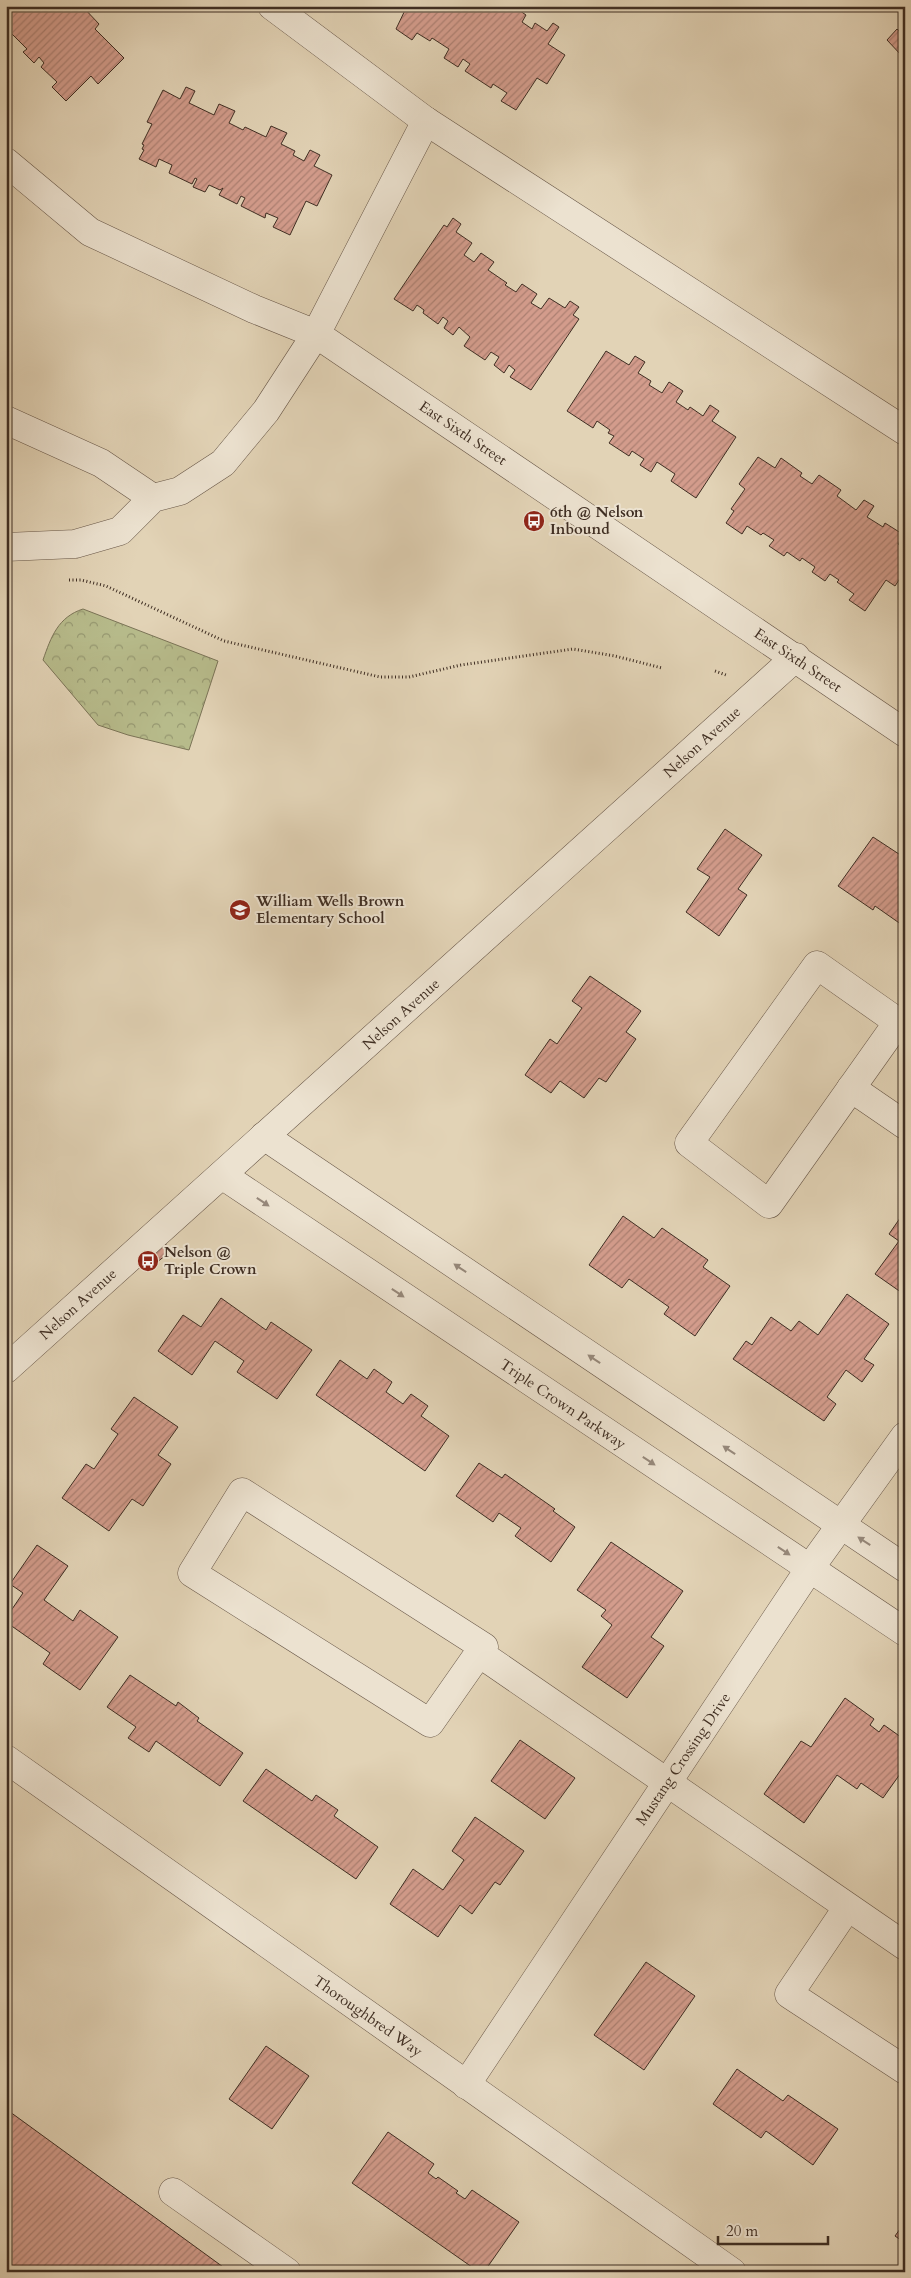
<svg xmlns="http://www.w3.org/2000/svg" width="911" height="2278" font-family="Cardo,serif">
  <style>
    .park { fill: url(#park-crowns); stroke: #7b7457 }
    .building { fill: url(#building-hatch); stroke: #3f2e23 }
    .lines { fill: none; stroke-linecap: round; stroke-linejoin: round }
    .minor-casing { stroke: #685748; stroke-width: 29 }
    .path { stroke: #3f2e23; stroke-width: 3; stroke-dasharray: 1 2.5; stroke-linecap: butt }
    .minor { stroke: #ece2d0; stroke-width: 28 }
    .oneway { fill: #96887a }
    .labels { text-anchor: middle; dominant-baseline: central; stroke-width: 4; stroke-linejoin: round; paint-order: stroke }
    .street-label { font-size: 15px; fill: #3f2e23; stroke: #ece2d0 }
    .poi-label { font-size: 15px; font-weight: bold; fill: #3f2e23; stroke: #ece2d0; text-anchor: start }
  </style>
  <defs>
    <pattern id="park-crowns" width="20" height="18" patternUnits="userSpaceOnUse" patternTransform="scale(1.25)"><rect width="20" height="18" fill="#b7bb8b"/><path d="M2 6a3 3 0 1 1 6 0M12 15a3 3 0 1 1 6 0" fill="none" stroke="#969871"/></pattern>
    <pattern id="building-hatch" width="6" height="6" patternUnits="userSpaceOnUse" patternTransform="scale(1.25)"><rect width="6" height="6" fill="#d39c8c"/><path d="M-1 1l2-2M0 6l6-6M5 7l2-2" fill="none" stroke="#ad8072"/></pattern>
  </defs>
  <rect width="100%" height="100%" fill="#e2d3b6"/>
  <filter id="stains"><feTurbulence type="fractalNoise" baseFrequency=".004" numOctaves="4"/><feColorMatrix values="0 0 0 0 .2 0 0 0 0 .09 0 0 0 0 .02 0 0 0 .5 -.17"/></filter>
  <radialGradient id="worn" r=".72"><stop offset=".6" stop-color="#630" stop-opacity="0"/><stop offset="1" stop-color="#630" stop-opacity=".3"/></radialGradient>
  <path class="park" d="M83,609L218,661L189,750L128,735L98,725L43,660C51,637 58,617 83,609Z"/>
  <g class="building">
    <polygon points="6,6 82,6 99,24 95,29 124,58 98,84 91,76 66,101 52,87 57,82 41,67 44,63 39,57 34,63 23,52 27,49 10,32 6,35"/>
    <polygon points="407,6 513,6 526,15 522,22 532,29 535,23 547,31 553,23 559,27 548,44 565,55 547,84 537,78 516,110 501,101 507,93 493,84 491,88 465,71 470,64 463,59 458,67 444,58 449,49 432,38 430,41 417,33 412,40 396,29"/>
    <polygon points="897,29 905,36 905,53 902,56 887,40"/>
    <polygon points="186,87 195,91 189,103 214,115 219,104 235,111 229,123 243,130 245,127 266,137 271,126 287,133 281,144 295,151 293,155 304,161 310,150 320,155 314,166 332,175 317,206 306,201 290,235 273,227 278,218 266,213 265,218 241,206 245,198 241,196 237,204 219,195 223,188 220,190 209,185 205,192 193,187 197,179 195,178 192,184 169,173 172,165 159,159 156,167 139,159 144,150 142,149 144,145 142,144 152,124 147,122 163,90 180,99"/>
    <polygon points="905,150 905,160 900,155"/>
    <polygon points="453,218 461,224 456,232 472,243 464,255 474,262 481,253 494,262 488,270 507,283 505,285 516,292 522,284 537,294 531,303 541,309 549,298 565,308 570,301 579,307 573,315 579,319 531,390 510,377 515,370 509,365 504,373 494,365 499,357 491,352 485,360 464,346 470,337 459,327 453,335 444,328 448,321 443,317 438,324 423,313 424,310 417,305 413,311 394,299 444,225 447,227"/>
    <polygon points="606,351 629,365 635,356 645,362 638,373 651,381 649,385 662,393 669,382 683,391 676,402 688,410 690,407 703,416 710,405 719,411 712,421 736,437 696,498 671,481 675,474 657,462 651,472 640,465 644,459 632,451 629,456 609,443 614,436 608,433 610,430 597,421 593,428 567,411"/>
    <polygon points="758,457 775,468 781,458 802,473 800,476 812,484 819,475 841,490 837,496 856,510 864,500 874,506 867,517 883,527 885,523 904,535 898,544 905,549 905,571 895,586 886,580 865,611 849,600 854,594 837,582 839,580 830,574 825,581 812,572 815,567 802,558 800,561 787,552 784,556 769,546 774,540 763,533 761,535 747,526 742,534 726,523 734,511 731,509 745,489 739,484"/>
    <polygon points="725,829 762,855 738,889 747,895 719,936 686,912 710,877 697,869"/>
    <polygon points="873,837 905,858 905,927 875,906 873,910 838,886"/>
    <polygon points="590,976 641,1011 626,1032 636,1039 606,1082 599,1078 584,1098 560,1081 551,1093 525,1075 550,1039 557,1044 582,1008 572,1001"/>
    <polygon points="905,1211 905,1295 875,1274 899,1241 889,1234"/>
    <polygon points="623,1216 654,1238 662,1228 708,1260 703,1267 730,1286 695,1336 664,1314 669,1307 629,1279 622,1288 589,1265"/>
    <polygon points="163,1241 171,1251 156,1263 148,1253"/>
    <polygon points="847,1294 889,1324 864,1359 874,1365 862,1382 846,1370 827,1397 836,1404 824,1421 733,1359 746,1341 752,1345 771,1317 791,1331 799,1321 818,1335"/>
    <polygon points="221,1298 266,1330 271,1322 312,1350 277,1399 237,1372 244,1361 215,1341 192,1375 158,1351 183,1315 201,1327"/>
    <polygon points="340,1360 367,1379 374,1369 392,1382 386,1392 403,1404 411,1394 428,1406 421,1416 449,1436 425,1471 316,1395"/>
    <polygon points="134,1397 178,1427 158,1455 171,1464 143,1506 132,1499 109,1531 62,1498 86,1464 94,1469 118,1434 111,1429"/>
    <polygon points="479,1463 502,1478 505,1474 555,1509 553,1511 575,1527 551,1562 515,1536 521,1528 499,1513 493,1522 456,1496"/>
    <polygon points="611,1542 683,1591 651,1637 664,1646 627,1698 582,1667 612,1625 601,1616 606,1610 577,1590"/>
    <polygon points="37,1545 68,1566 44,1600 73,1621 80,1610 118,1637 80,1690 43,1664 50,1653 6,1622 6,1618 23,1593 10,1584"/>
    <polygon points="130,1675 176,1706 178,1702 199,1718 197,1721 243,1753 220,1786 156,1741 149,1752 128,1738 136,1727 107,1707"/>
    <polygon points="845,1698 874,1719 870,1725 879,1732 884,1725 905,1740 905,1767 883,1798 861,1783 857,1789 837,1775 804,1823 764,1794 801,1741 811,1747"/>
    <polygon points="520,1740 575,1778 545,1819 491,1781"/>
    <polygon points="266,1769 312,1801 316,1795 338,1810 334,1816 378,1847 356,1879 243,1801"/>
    <polygon points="475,1817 524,1851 500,1885 495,1882 472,1914 460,1905 438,1937 390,1904 413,1869 443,1890 464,1860 452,1851"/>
    <polygon points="646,1962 695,1996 644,2070 594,2035"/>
    <polygon points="266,2046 309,2076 272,2129 229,2099"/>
    <polygon points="737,2069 783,2101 788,2095 838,2129 813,2165 766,2131 761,2138 713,2104"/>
    <polygon points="6,2109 230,2272 6,2272"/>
    <polygon points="388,2132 434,2164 428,2173 436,2179 438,2177 458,2191 456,2193 465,2199 472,2190 519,2222 484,2272 479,2272 352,2183"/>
    <polygon points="905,2222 905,2243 895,2236"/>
  </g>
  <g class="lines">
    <g class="minor-casing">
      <g id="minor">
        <polyline points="272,6 426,121 905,431"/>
        <polyline points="6,162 90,232 254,309 316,334 905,733"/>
        <polyline points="6,420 101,463 153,498"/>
        <polyline points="6,547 75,544 120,531 153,498 180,491 223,463 266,411 316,334 426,121"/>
        <polygon points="817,965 898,1022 769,1204 689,1143"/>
        <polyline points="851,1088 905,1125"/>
        <polyline points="264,1136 905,1568"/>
        <polyline points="222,1175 905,1632"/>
        <polyline points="6,1369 796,657"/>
        <polyline points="479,1653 430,1723 192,1573 242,1492 484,1647 479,1653 905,1946"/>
        <polyline points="6,1759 732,2272"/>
        <polyline points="847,1908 789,1994 905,2070"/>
        <polyline points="466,2085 810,1568 905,1436"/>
        <polyline points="173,2192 287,2272"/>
      </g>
    </g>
    <g class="path">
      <polyline points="69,580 81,580 106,586 224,641 380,677 409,677 461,665 573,649 615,656 662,668"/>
      <polyline points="715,671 726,675"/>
    </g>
    <use href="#minor" class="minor"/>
  </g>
  <defs><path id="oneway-solid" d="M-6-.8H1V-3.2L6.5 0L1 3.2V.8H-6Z" transform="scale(1.25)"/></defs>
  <g class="oneway">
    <use href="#oneway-solid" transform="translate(263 1202) rotate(34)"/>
    <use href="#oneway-solid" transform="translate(460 1268) rotate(-146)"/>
    <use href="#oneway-solid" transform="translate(398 1293) rotate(34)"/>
    <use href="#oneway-solid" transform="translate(594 1359) rotate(-146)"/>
    <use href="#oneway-solid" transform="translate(729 1450) rotate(-146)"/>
    <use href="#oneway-solid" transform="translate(649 1461) rotate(34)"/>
    <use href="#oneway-solid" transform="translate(864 1541) rotate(-147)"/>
    <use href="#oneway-solid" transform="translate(784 1551) rotate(34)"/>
  </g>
  <defs>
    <g id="bus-disc" transform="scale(1.125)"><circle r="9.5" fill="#8f2418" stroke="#ece2d0"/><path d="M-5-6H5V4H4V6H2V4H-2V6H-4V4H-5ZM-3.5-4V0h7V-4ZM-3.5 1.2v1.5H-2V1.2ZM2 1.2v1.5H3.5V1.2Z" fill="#fff"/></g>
    <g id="school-disc" transform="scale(1.125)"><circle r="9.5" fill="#8f2418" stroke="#ece2d0"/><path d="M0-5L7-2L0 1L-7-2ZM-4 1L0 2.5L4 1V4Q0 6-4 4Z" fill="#fff"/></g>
  </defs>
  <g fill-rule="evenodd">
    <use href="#bus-disc" x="534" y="521"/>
    <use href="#school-disc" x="240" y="910"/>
    <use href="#bus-disc" x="148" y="1261"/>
  </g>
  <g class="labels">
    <g class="street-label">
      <text transform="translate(463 433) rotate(34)">East Sixth Street</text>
      <text transform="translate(798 660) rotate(34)">East Sixth Street</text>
      <text transform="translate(702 742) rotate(-42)">Nelson Avenue</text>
      <text transform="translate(401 1014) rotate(-42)">Nelson Avenue</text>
      <text transform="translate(78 1304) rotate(-42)">Nelson Avenue</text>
      <text transform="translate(563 1404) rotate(34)">Triple Crown Parkway</text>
      <text transform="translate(683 1759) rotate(-56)">Mustang Crossing Drive</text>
      <text transform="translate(368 2016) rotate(35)">Thoroughbred Way</text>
    </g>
    <g class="poi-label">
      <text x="550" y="512">6th @ Nelson<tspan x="550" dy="17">Inbound</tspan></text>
      <text x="256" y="901">William Wells Brown<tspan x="256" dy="17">Elementary School</tspan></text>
      <text x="164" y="1252">Nelson @<tspan x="164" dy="17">Triple Crown</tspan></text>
    </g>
  </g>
  <rect width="911" height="2278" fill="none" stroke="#e2d3b6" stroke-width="25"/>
  <rect x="8" y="8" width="896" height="2263" fill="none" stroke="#3f2e23" stroke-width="2.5"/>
  <rect x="12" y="12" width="886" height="2253" fill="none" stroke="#3f2e23"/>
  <path d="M718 2236v8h110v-8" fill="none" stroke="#3f2e23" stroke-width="2.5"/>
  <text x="726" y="2236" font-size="15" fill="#3f2e23" stroke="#ece2d0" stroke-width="4" paint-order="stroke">20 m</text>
  <rect width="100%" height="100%" filter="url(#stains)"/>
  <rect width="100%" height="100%" fill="url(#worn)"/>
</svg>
